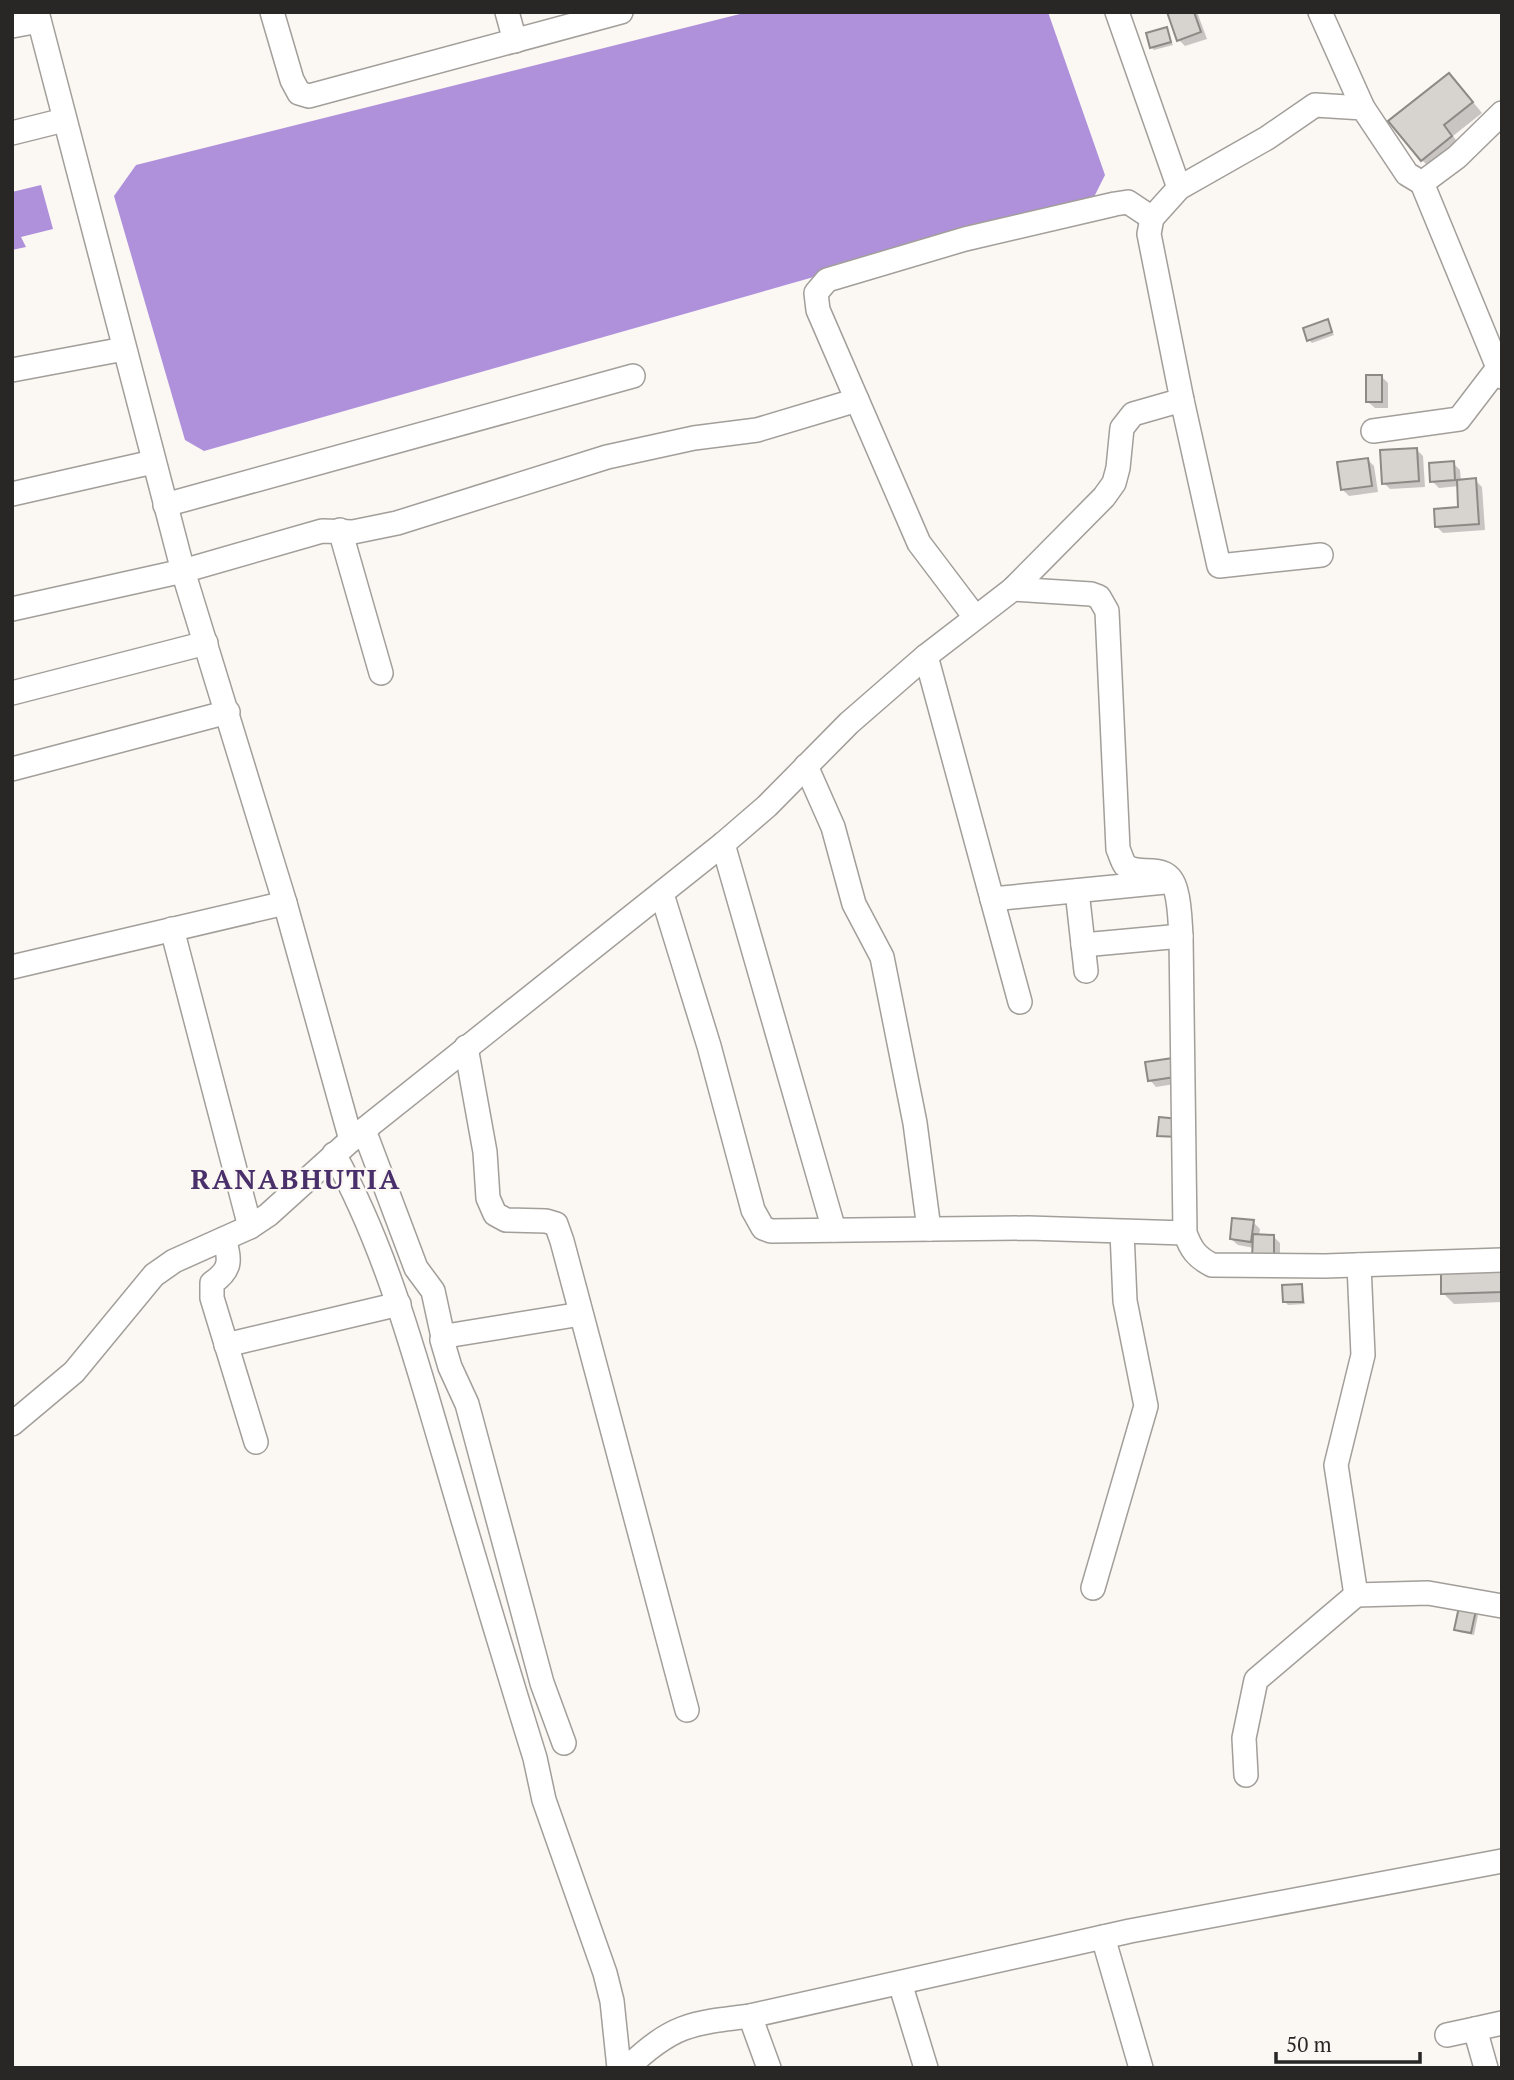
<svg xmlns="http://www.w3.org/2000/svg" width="1514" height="2080" font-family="'PT Serif',serif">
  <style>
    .water { fill: #af91db }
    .shadow { fill: #0003 }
    .building { fill: #d7d3ce; stroke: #8d8a85; stroke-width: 2 }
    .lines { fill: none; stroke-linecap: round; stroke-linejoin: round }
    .minor-casing { stroke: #a29e9a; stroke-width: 26 }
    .minor { stroke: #fff; stroke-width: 23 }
    .labels { text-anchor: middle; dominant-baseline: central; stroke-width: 5; stroke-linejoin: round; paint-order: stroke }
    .district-label { font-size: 28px; font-weight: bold; letter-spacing: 2px; fill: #4a306b; stroke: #fbf7f3 }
  </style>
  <rect width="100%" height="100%" fill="#fbf7f3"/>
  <g class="water">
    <polygon points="748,12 1048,12 1105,175 1094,197 204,451 185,440 114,196 136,165"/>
    <polygon points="41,185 53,229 21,237 26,247 12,250 12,192"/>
  </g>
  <g class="shadow">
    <polygon points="1169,12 1197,12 1207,39 1185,46 1179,40"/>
    <polygon points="1166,29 1173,45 1154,50 1151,47"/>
    <polygon points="1459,85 1482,113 1453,136 1461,147 1432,170 1422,160"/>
    <polygon points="1327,321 1334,335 1312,343 1309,340"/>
    <polygon points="1381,376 1388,383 1388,408 1375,408 1368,402"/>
    <polygon points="1417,450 1423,456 1425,487 1390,489 1384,483"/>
    <polygon points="1368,460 1374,466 1378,492 1349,496 1342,489"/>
    <polygon points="1453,463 1460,470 1461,481 1475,480 1482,487 1485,530 1443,533 1437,527 1460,508 1459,486 1439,488 1432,481"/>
    <polygon points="1179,1059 1181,1083 1156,1087 1150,1080"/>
    <polygon points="1253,1222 1260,1229 1259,1236 1274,1237 1280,1243 1280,1265 1254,1248 1238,1245 1231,1239"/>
    <polygon points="1502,1271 1502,1302 1454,1304 1443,1293"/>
    <polygon points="1302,1286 1305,1304 1288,1305 1285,1302"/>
    <polygon points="1475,1612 1478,1615 1474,1635 1459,1632 1456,1629"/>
  </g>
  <g class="building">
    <polygon points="1167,12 1194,12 1201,32 1177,41"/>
    <polygon points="1167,27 1171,42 1150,48 1146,33"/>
    <polygon points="1449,73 1473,102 1444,125 1452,136 1421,161 1388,121"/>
    <polygon points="1328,319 1332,332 1307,341 1303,328"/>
    <rect x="1366" y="375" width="16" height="27"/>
    <polygon points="1417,448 1419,481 1382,484 1380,450"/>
    <polygon points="1368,458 1372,486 1341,490 1337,462"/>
    <polygon points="1454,461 1455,480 1430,482 1429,463"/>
    <polygon points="1476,478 1479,524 1435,527 1434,509 1458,507 1457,480"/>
    <polygon points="1180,1057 1182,1076 1148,1081 1145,1062"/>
    <polygon points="1159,1117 1179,1119 1178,1137 1157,1136"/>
    <polygon points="1232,1218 1254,1220 1251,1242 1230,1239"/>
    <polygon points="1253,1234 1274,1235 1274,1259 1252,1259"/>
    <polygon points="1502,1269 1502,1292 1441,1294 1441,1271"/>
    <polygon points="1302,1284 1303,1302 1283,1302 1282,1285"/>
    <polygon points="1459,1607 1476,1610 1471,1633 1454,1630"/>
  </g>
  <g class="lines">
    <g class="minor-casing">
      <g id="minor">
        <polyline points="37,12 183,571 285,903 351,1140"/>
        <polyline points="272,12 292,80 299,93 309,96 621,12"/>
        <polyline points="507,12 515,41"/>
        <polyline points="1117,12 1179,188"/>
        <polyline points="1320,12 1363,108"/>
        <polyline points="12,26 39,21"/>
        <polyline points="12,133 64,120"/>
        <polyline points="1422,183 1502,377"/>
        <polyline points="12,370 124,349"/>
        <polyline points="1182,400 1219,566 1321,555"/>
        <polyline points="1373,431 1459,419 1498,368"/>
        <polyline points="12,494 153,462"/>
        <polyline points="165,505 633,376"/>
        <polyline points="340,530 381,673"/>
        <path d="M1013,589L1091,594L1099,597L1107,611L1118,849C1120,853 1122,861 1125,865C1139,879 1168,858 1176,891C1180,905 1180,922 1181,936L1185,1233C1191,1249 1196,1257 1212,1265L1325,1266L1502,1260"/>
        <polyline points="12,609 183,571 322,531 353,532 397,523 607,457 694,438 757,430 857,400"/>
        <polyline points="975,617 919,543 818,310 816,293 827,280 965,239 1115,204 1128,202 1152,218"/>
        <polyline points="926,656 1020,1002"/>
        <polyline points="12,693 206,643"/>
        <polyline points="806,766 833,827 854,904 882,957 915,1123 929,1229"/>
        <polyline points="12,769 228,712"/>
        <polyline points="723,844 834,1230"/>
        <polyline points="1077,891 1086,971"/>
        <polyline points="662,894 709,1046 753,1210 763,1228 771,1231 1028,1228 1185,1233"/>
        <polyline points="992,899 1165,882"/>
        <polyline points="172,929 250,1227"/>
        <polyline points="1083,945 1181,936"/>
        <polyline points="12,967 285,903"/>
        <polyline points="466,1047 485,1152 488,1198 495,1214 506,1220 546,1221 556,1224 562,1241 687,1710"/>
        <polyline points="364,1130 416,1268 433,1291 443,1337"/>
        <path d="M334,1154C387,1250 414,1354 445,1458C474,1558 504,1658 535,1758L544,1800L605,1973L612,2001L619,2068"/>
        <path d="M224,1239C231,1260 231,1270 212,1283V1298L256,1442"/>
        <polyline points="1359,1265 1363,1355 1336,1465 1356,1595 1428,1593 1502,1606"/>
        <polyline points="226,1345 399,1304"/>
        <polyline points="12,1424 74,1372 154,1275 174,1261 250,1227 268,1215 351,1140 723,844 767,806 849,723 926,656 1013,589 1104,497 1114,483 1118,468 1122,428 1133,414 1182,400 1149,234 1152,218 1179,188 1267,138 1315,105 1363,108 1407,174 1422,183 1457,157 1502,113"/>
        <polyline points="1093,1588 1146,1406 1125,1301 1122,1232"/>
        <polyline points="564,1743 542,1683 467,1404 450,1367 442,1340 446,1336 581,1314"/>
        <polyline points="1246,1775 1244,1738 1256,1680 1356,1595"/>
        <polyline points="1103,1937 1141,2068"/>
        <polyline points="900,1983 926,2068"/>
        <polyline points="750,2016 769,2068"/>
        <polyline points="1447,2035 1475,2029"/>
        <path d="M627,2068C672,2025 690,2023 750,2016L1130,1931L1502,1861"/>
        <polyline points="1486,2068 1475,2029 1502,2023"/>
      </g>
    </g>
    <use href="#minor" class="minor"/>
  </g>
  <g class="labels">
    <g class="district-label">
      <text x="296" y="1178">RANABHUTIA</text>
    </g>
  </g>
  <rect width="1514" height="2080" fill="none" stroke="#292726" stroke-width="28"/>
  <path d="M1276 2052v10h144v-10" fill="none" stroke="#292726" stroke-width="3.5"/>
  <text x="1286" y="2052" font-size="21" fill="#292726" stroke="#fbf7f3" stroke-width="5" paint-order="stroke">50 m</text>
</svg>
